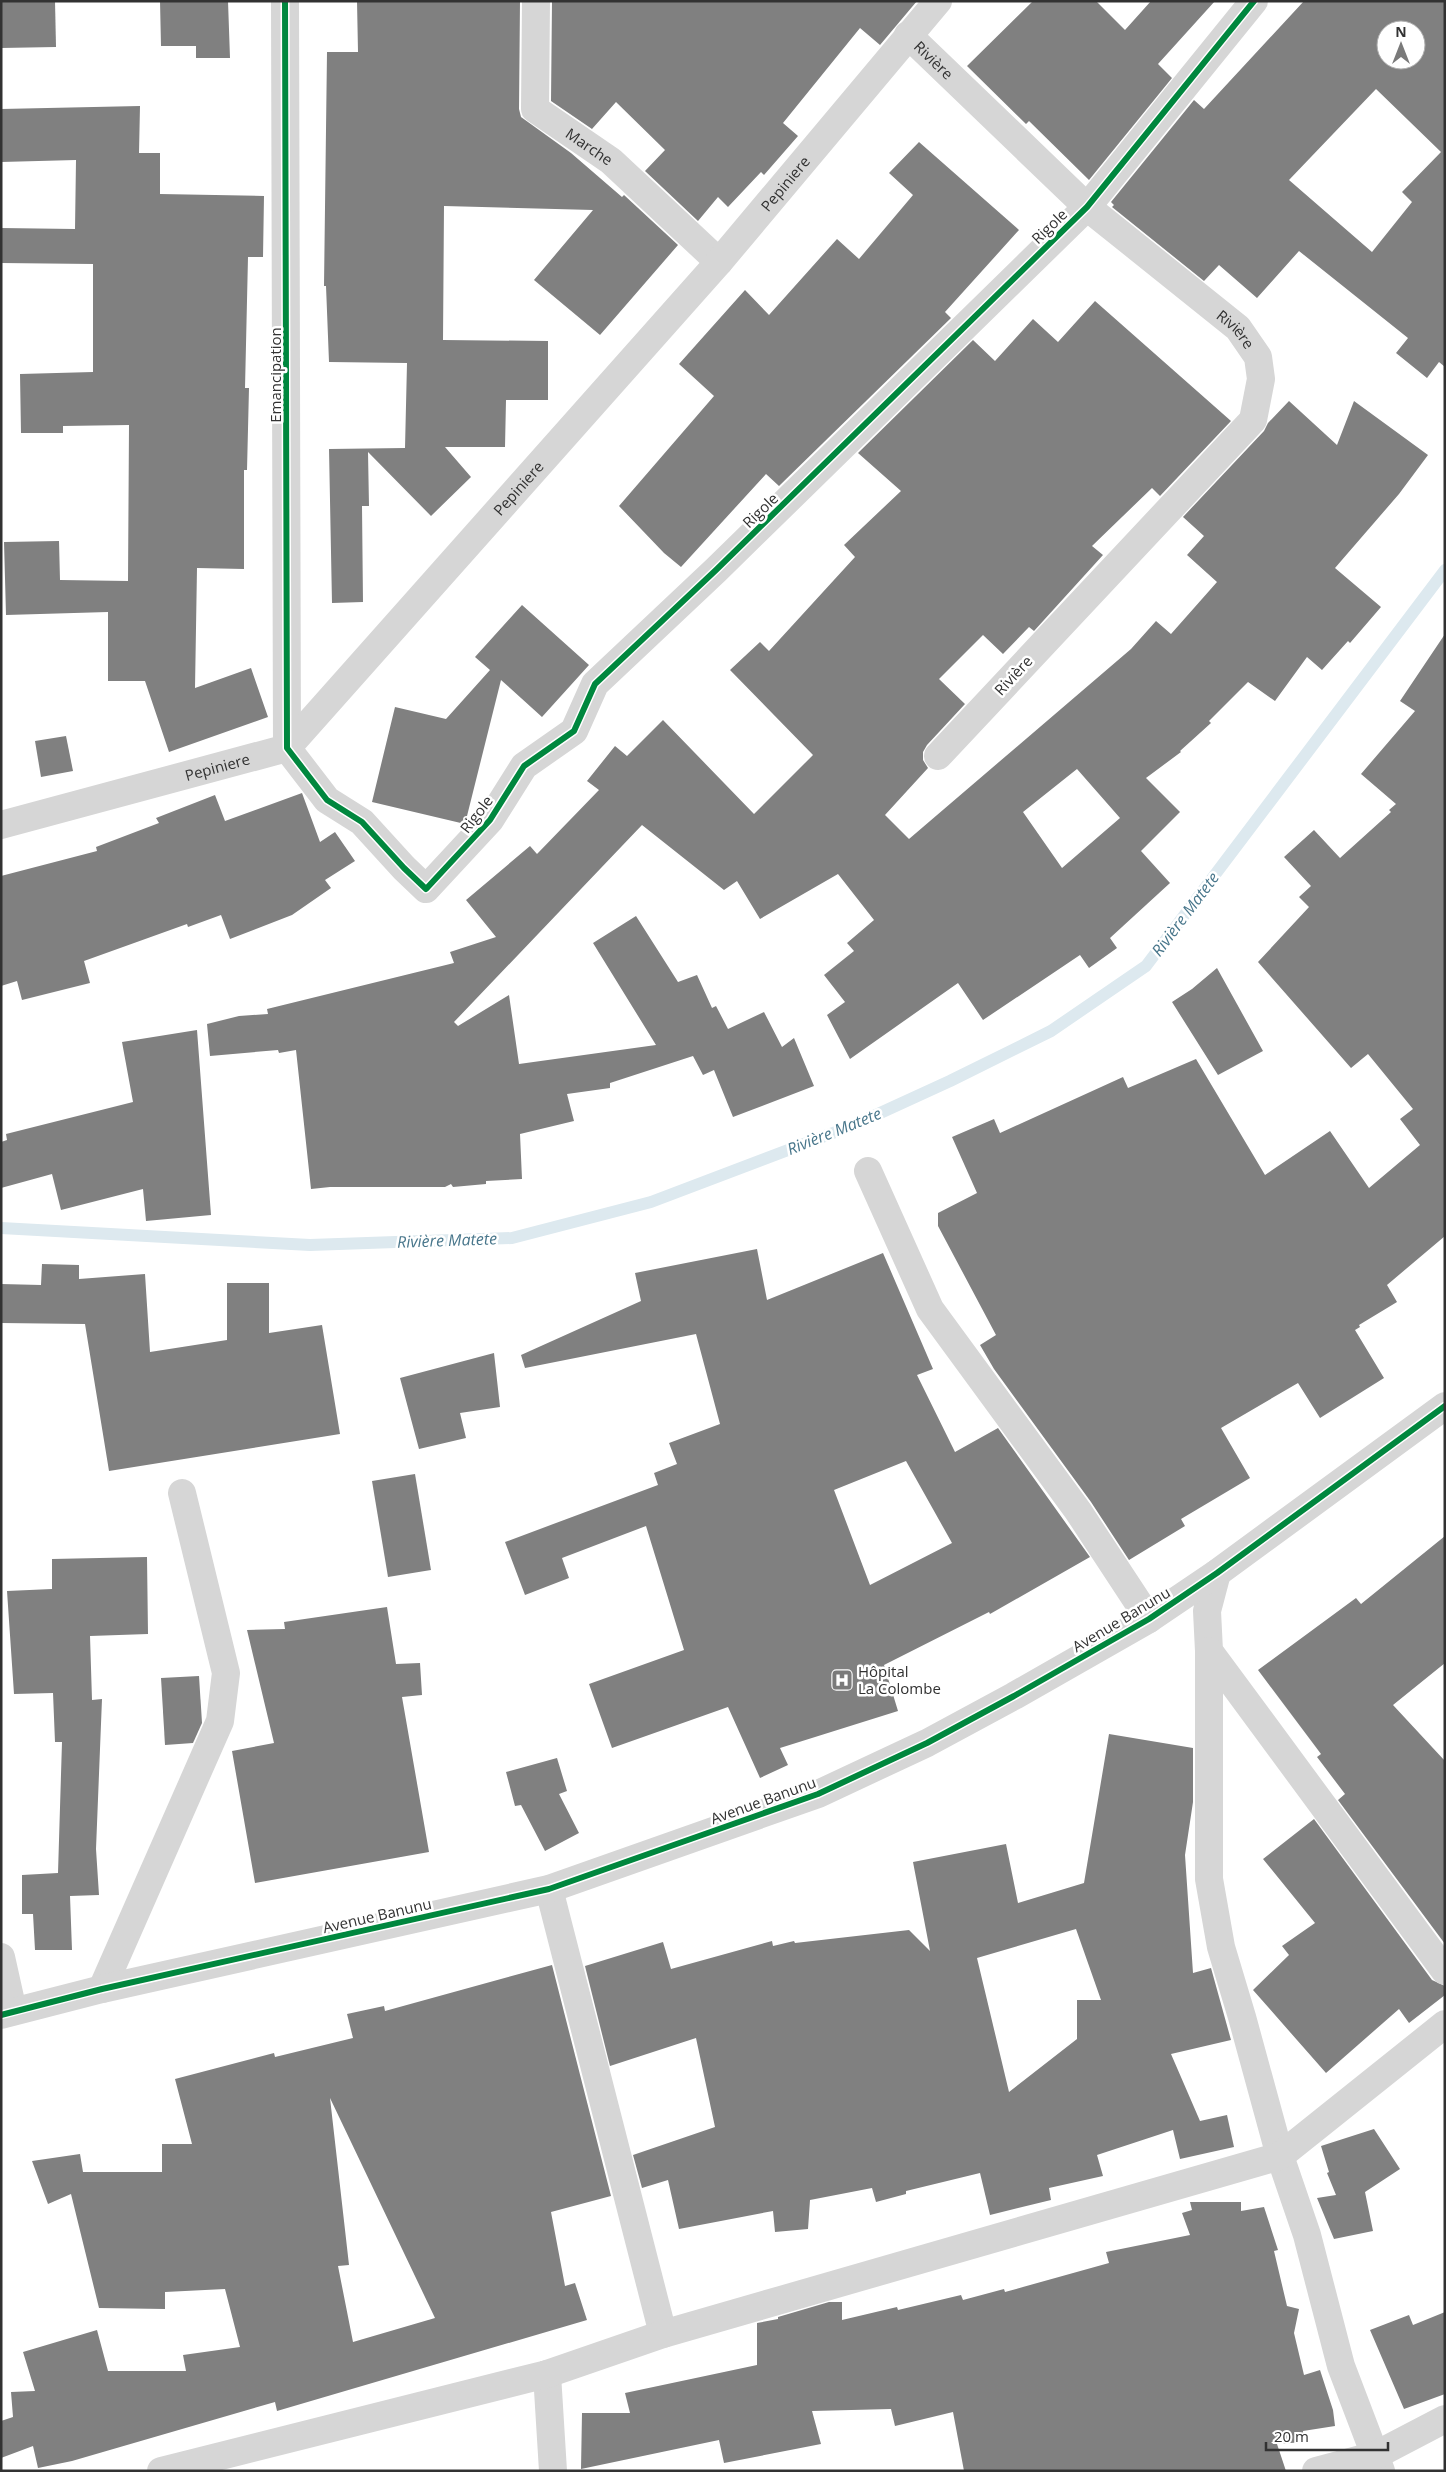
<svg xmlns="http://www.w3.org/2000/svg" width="1446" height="2472" font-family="'Open Sans',sans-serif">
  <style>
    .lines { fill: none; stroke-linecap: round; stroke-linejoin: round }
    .stream { stroke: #dde9ef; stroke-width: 12 }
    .building { fill: #808080; fill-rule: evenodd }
    .minor { stroke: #d6d6d6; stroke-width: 28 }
    .cycleway-casing { stroke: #fff; stroke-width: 9 }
    .cycleway { stroke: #00873e; stroke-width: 6 }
    .labels { text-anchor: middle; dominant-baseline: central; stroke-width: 5; stroke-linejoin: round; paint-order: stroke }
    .street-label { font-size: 15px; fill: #323232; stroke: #fff }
    .poi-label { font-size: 15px; fill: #323232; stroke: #fff; text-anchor: start }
    .water-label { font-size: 16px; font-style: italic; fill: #48768b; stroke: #fff }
  </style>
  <rect width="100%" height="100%" fill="#fff"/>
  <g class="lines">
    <polyline class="stream" points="1,1228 310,1245 512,1238 651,1202 854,1125 950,1081 1051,1031 1146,966 1445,570"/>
  </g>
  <g class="building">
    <polygon points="1,1 55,1 56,47 1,48"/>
    <polygon points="160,1 228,1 230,58 196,58 196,46 161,46"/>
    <polygon points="357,1 520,1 519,109 521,117 571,153 622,197 624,195 678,245 600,335 534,280 593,210 444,206 443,340 548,341 548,400 506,400 505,447 445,447 471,477 431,516 368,452 369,506 362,506 363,602 332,603 329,449 405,448 407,363 329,362 326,286 324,286 327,52 358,52"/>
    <polygon points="552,1 917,1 880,45 860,28 783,123 798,136 764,175 761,172 728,207 718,197 698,221 645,171 665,150 616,102 592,129 551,101"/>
    <polygon points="1033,1 1096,1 1125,30 1151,1 1215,1 1158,64 1172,78 1089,180 1029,121 1026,124 967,66"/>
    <path d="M1304,1H1445V367L1439,362L1427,378L1396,353L1408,338L1299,251L1257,298L1219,265L1204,281L1112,207L1114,205L1111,202L1194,100L1204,109ZM1386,30H1416V60H1386ZM1376,89L1441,152L1402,192L1412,202L1372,252L1289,180Z"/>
    <polygon points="140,106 139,153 160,153 160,194 264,196 263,257 248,257 245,388 249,388 247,470 244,470 244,569 197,568 195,688 251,668 268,717 169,752 145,681 108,681 108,612 6,615 4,542 59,541 60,580 128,581 129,425 63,426 63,433 21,433 20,374 93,372 93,264 1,263 1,228 75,229 76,160 1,162 1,109"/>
    <polygon points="919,142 1019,230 945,312 951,318 779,486 766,474 681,567 664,553 619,506 714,396 679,364 745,290 769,315 837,239 859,259 913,195 889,173"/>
    <path d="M1095,301L1231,421L1160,496L1152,488L1092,546L1103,555L1034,631L1029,627L1003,654L983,635L939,679L965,704L927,745L923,752V760L928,768L885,815L909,839L1131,649L1156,621L1171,634L1217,582L1187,555L1204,536L1183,517L1264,431L1268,423L1289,401L1337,445L1354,401L1428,455L1399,494L1335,568L1381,607L1350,643L1348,641L1322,670L1307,657L1275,701L1248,682L1209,721L1211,723L1180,751L1181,752L1146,778L1180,812L1141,851L1170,883L1110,938L1117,948L1089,968L1080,955L983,1020L958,983L850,1059L827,1015L845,1002L824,975L854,951L847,943L874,920L838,874L760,919L737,881L724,890L642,825L454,1022L458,1026L509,995L519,1064L656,1045L593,943L636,916L678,982L697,975L712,1008L716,1006L728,1029L764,1012L782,1047L794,1038L814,1086L733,1117L714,1070L703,1075L693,1056L610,1083V1088L567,1094L574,1121L520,1134L522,1179L486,1181V1184L453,1187L451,1184L445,1187H330L311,1189L296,1050L279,1053L278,1050L210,1056L207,1024L239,1016L268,1014L267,1009L454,963L450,952L496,937L466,900L530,846L537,854L599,790L587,781L615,746L627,756L663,720L754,814L813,755L730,670L760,642L769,651L855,557L844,545L901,491L858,453L973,340L995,361L1033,319L1058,342ZM1077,769L1120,818L1062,868L1023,812Z"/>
    <polygon points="522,605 589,665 542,717 501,680 465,824 372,802 395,707 446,719 490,670 475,657"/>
    <polygon points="1445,634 1445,1236 1387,1285 1397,1302 1359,1325 1360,1327 1355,1330 1384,1378 1320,1418 1298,1383 1221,1428 1250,1478 1181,1519 1185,1526 1129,1560 1091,1502 994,1369 980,1345 996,1335 938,1226 938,1213 977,1193 952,1137 994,1119 1000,1133 1123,1077 1128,1088 1196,1059 1265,1175 1330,1131 1369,1188 1420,1145 1400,1119 1413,1109 1368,1054 1351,1068 1258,962 1309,907 1299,897 1311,886 1284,857 1314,830 1340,858 1391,812 1389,810 1396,804 1361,774 1415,711 1400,701"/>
    <polygon points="66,736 73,771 41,777 35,741"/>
    <polygon points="302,793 320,842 335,832 355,861 325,880 331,888 292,915 230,939 221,915 188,927 187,924 84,961 90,983 22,1000 17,981 1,986 1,876 97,851 96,847 159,823 156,818 215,795 225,821"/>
    <polygon points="1217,968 1263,1051 1218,1075 1172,1002 1192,989"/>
    <polygon points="197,1030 211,1215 146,1221 143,1189 61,1210 52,1174 1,1188 1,1142 7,1140 6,1134 133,1102 122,1042"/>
    <path d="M757,1249L767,1300L883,1253L933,1369L917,1375L955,1452L998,1428L1090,1557L990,1614L989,1612L884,1665L898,1711L780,1748L788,1765L760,1778L728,1707L612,1748L589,1684L684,1650L646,1526L562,1558L569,1578L525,1595L505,1542L658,1485L654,1473L677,1464L669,1443L720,1424L696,1334L525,1368L521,1355L641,1301L635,1273ZM906,1461L952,1543L870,1585L834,1490Z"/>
    <polygon points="42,1264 79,1265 79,1279 145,1274 150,1352 227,1340 227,1283 269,1283 269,1333 322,1325 340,1434 109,1471 85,1324 1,1323 1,1284 41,1285"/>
    <polygon points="494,1353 500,1407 460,1413 466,1438 419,1449 400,1378"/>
    <polygon points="415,1474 431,1570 388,1577 372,1481"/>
    <polygon points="1445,1536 1445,1663 1393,1705 1445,1761 1445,1944 1338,1800 1345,1794 1317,1757 1321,1754 1258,1670 1356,1598 1361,1604"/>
    <polygon points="147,1557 148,1634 90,1636 92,1700 102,1699 96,1849 99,1895 70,1896 72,1950 35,1950 33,1914 22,1914 22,1875 58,1873 62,1742 55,1742 53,1693 14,1694 7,1591 52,1589 52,1559"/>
    <polygon points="387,1607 396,1664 420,1663 422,1695 402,1697 429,1852 255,1883 232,1751 274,1743 247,1630 285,1629 284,1622"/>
    <polygon points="199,1676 202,1723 193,1743 165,1745 161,1678"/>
    <path d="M1109,1734L1193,1748V1802L1185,1855L1193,1973L1211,1968L1231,2040L1171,2054L1200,2121L1227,2115L1234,2147L1180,2159L1173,2130L1097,2155L1103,2176L1049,2188L1051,2200L990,2215L980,2173L906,2191V2194L876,2202L872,2188L810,2200L808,2229L775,2232L773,2211L679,2229L668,2180L642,2188L633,2155L715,2127L696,2038L610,2066L585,1966L663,1942L671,1969L772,1941L773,1946L794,1941L795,1943L909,1930L930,1951L913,1862L1006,1844L1018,1903L1084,1883ZM1076,1929L1101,2000H1077V2039L1009,2092L977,1958Z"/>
    <polygon points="557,1758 567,1791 559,1794 579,1833 545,1851 521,1805 515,1806 506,1772"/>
    <polygon points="1314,1819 1432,1980 1445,1986 1445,1995 1409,2023 1399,2009 1326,2073 1253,1990 1289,1955 1282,1946 1315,1923 1263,1859"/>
    <path d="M552,1965L611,2196L551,2212L565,2286L575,2283L587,2320L277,2411L275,2402L72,2461L38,2468L33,2446L1,2458V2421L13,2417L11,2392L35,2391L23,2352L97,2330L108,2371H186L183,2355L240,2347L225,2289L165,2292V2309L99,2308L71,2194L48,2204L32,2161L80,2154L83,2172H162V2144H192L175,2079L274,2053L275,2057L353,2038L347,2014L384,2006L385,2011ZM330,2098L435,2318L353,2342L338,2266L349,2265Z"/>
    <polygon points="1374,2129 1400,2169 1365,2192 1373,2231 1334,2239 1317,2198 1336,2195 1327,2173 1329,2172 1321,2146"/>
    <polygon points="1190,2202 1241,2202 1241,2211 1264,2207 1278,2250 1274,2251 1287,2306 1299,2309 1294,2333 1304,2375 1320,2370 1333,2410 1335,2426 1303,2431 1304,2442 1277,2444 1286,2471 964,2471 953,2412 895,2426 891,2409 812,2411 821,2444 724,2463 719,2440 581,2469 582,2413 630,2413 625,2393 757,2365 757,2323 778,2319 778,2317 829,2302 842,2302 842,2320 897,2307 898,2310 961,2295 963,2300 1004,2289 1005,2292 1109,2263 1106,2252 1190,2235 1182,2213 1192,2210"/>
    <polygon points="1445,2312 1445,2394 1404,2409 1370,2330 1409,2315 1413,2325"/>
  </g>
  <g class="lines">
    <g class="minor">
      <polyline points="285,1 287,748 327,800 362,822 404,868 426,889 490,820 524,766 574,731 595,684 716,570 1087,207 1254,1"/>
      <path id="s1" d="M536,1L535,109L611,161L719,262"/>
      <path id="s2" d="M908,35L1087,207L1238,328L1258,357L1261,379L1253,420L938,756"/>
      <path id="s3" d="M1,825L287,748L719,262L938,1"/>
      <polyline points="868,1171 930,1309 1078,1511 1149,1619"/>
      <polyline points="1217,1573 1207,1611 1209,1651 1445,1971"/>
      <polyline points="1209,1651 1209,1879 1221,1947 1242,2017 1280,2156 1307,2235 1341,2366 1381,2471"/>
      <polyline points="549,1889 663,2334"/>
      <polyline points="1,1957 13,2011"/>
      <polyline points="102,1989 220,1721 226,1673 182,1493"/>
      <polyline points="1,2015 102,1989 549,1889 818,1794 927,1743 1014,1696 1149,1619 1217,1573 1445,1406"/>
      <polyline points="547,2374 553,2471"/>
      <polyline points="161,2471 547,2374 663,2334 1280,2156 1445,2024"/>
      <polyline points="1316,2471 1376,2455 1445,2419"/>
    </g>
    <g class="cycleway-casing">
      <g id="cycleway">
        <polyline points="285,1 287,748 327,800 362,822 404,868 426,889 490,820 524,766 574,731 595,684 716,570 1087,207 1254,1"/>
        <polyline points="1,2015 102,1989 549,1889 818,1794 927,1743 1014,1696 1149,1619 1217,1573 1445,1406"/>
      </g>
    </g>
    <use href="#cycleway" class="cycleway"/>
  </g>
  <defs>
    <g id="hospital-square" transform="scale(1.125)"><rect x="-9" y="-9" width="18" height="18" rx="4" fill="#7a7a7a" stroke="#fff"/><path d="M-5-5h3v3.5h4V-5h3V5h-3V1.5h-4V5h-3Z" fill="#fff"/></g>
  </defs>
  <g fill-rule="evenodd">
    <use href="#hospital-square" x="842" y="1680"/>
  </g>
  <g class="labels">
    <g class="street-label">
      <text stroke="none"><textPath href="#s2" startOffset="36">Rivière</textPath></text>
      <text stroke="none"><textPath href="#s1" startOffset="174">Marche</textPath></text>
      <text stroke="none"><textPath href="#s3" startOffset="1049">Pepiniere</textPath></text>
      <text transform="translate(1049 226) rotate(-44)">Rigole</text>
      <text stroke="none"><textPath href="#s2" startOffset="441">Rivière</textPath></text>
      <text transform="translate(275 375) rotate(-90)">Emancipation</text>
      <text stroke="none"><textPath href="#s3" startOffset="644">Pepiniere</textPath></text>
      <text transform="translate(760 510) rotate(-44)">Rigole</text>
      <text transform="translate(1013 675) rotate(-47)">Rivière</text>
      <text stroke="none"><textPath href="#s3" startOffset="224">Pepiniere</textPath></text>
      <text transform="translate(476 814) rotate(-52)">Rigole</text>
      <text transform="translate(1121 1619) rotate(-31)">Avenue Banunu</text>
      <text transform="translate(763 1800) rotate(-20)">Avenue Banunu</text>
      <text transform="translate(377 1915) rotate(-13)">Avenue Banunu</text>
    </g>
    <g class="poi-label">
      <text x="858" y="1671">Hôpital<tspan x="858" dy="17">La Colombe</tspan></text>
    </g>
    <g class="water-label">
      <text transform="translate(1185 914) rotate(-53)">Rivière Matete</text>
      <text transform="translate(834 1131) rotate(-22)">Rivière Matete</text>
      <text transform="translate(447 1240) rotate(-2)">Rivière Matete</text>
    </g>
  </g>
  <rect width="1446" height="2472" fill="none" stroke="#323232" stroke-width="5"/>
  <g transform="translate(1401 45)"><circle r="24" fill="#ffffff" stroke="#adadad"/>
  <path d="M0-4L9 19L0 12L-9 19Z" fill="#7a7a7a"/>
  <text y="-8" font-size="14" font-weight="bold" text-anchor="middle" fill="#323232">N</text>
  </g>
  <path d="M1266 2442v8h122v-8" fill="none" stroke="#323232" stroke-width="2.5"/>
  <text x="1274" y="2442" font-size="15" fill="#323232" stroke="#ffffff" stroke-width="4" paint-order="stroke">20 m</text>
</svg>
